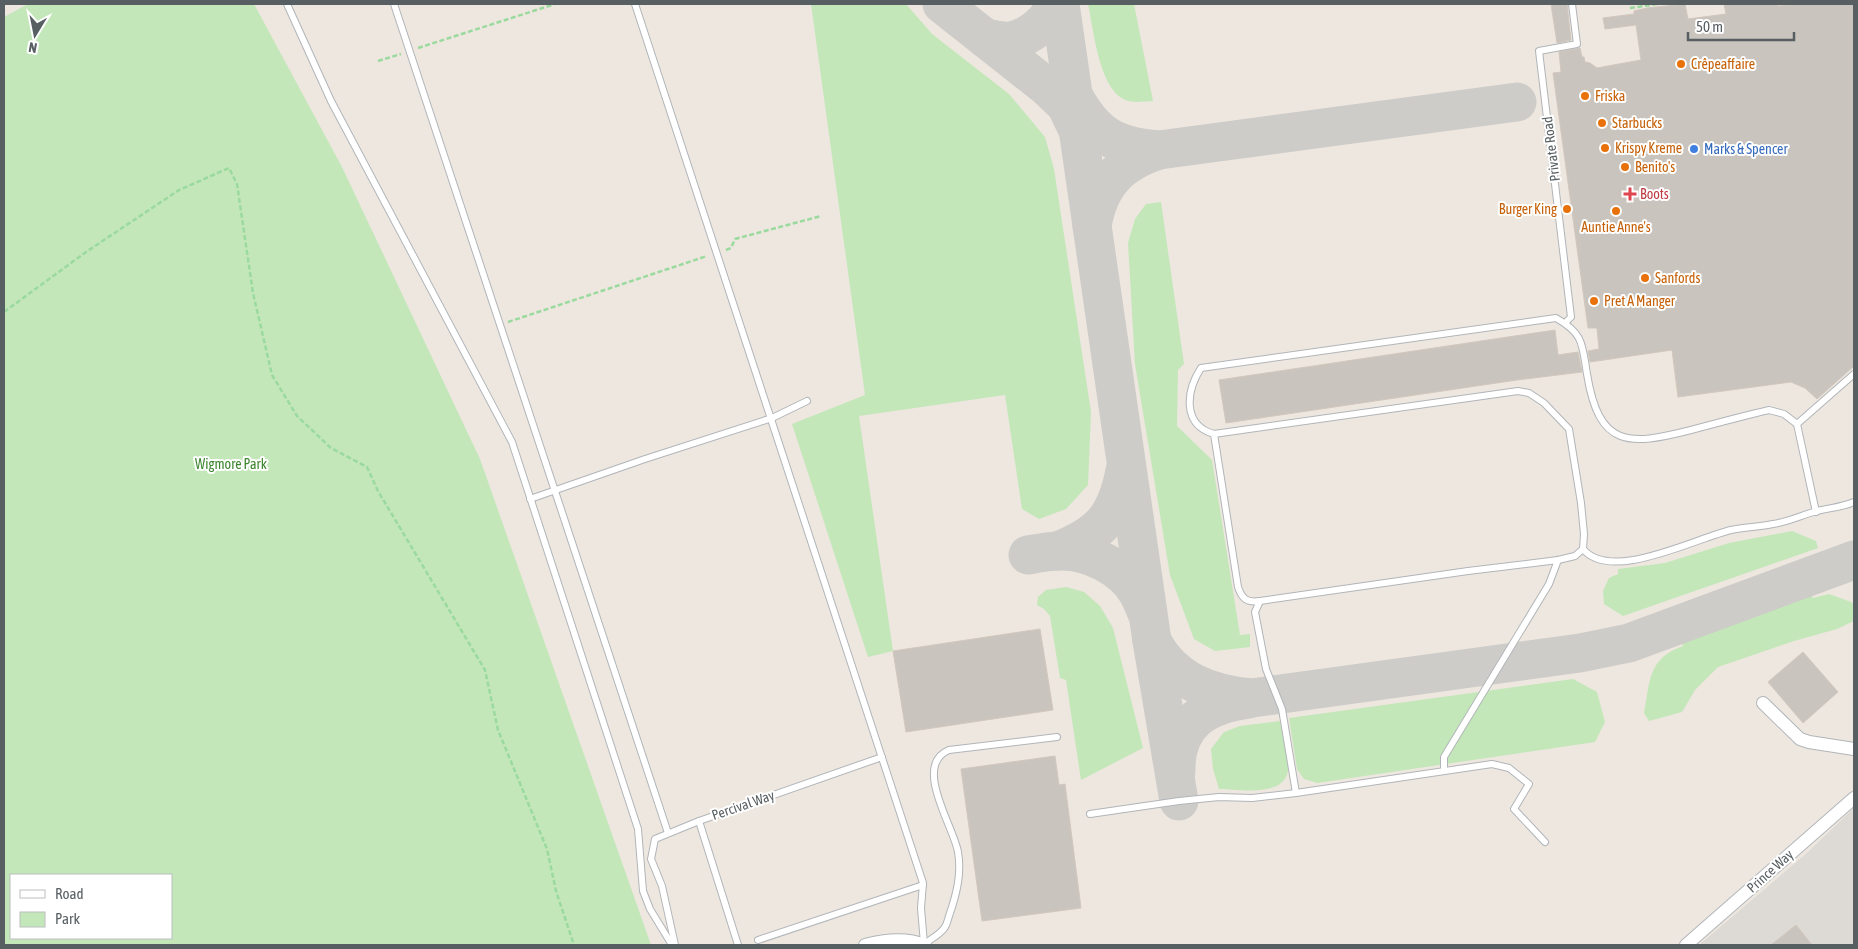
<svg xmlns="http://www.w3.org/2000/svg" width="1858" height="949" font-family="'Asap Condensed',sans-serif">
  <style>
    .industrial { fill: #ddd9d4 }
    .green { fill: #c3e7b9; fill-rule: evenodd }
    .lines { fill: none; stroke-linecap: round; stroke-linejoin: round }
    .taxiway { stroke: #ceccc8; stroke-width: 39 }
    .building { fill: #cac4be; stroke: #d2c7bd }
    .service-casing { stroke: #b1b5b9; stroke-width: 8 }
    .minor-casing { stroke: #b1b5b9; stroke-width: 14 }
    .path { stroke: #9bda9e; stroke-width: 2.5; stroke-dasharray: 5 2.5; stroke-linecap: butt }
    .service { stroke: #fff; stroke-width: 6 }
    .minor { stroke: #fff; stroke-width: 12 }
    .food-dot { fill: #e8710a; stroke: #fff; stroke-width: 2 }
    .shop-dot { fill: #3f7fe0; stroke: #fff; stroke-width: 2 }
    .health-dot { fill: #e0444e; stroke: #fff; stroke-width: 2 }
    .labels { text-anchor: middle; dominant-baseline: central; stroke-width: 4; stroke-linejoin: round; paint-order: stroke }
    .food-label { font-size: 14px; fill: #c56008; stroke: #fff; text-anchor: start }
    .street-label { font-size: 14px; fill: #585f62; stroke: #fff }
    .shop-label { font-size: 14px; fill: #366cbe; stroke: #fff; text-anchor: start }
    .health-label { font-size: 14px; fill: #be3a42; stroke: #fff; text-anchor: start }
    .park-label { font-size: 14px; fill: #3c852e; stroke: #fff }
  </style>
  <rect width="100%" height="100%" fill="#ede7df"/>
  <polygon class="industrial" points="1854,808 1854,945 1699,945 1808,852"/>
  <g class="green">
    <path d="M28,4H254L342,167L480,459L651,945H4V17ZM11,875H171V938H11Z"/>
    <polygon points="811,4 906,4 932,34 1009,94 1045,137 1054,169 1091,412 1088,485 1066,509 1039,519 1022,509 1005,395 859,416 893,651 868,657 792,424 865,395"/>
    <path d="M1088,4H1134L1153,101C1146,101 1136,103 1129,101C1099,94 1094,30 1088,4Z"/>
    <polygon points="1161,202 1184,364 1178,370 1177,426 1212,460 1240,635 1250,634 1250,647 1215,651 1194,639 1170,575 1135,364 1128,243 1135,219 1146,204"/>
    <polygon points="1792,531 1816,541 1818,548 1623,616 1604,604 1603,591 1609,578 1618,574 1618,569 1665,563 1729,543"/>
    <polygon points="1066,587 1084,592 1100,606 1113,628 1143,748 1081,780 1066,680 1060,678 1050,616 1044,609 1037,605 1038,597 1046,590"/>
    <path d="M1811,594L1813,598L1829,594L1851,602L1854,604V621L1837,629L1794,641L1718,667L1695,690L1682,712L1649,721L1644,713C1650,681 1648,658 1683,646L1682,642Z"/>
    <polygon points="1573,679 1597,692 1605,722 1595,742 1317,783 1304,779 1297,769 1289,718"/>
    <path d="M1280,721C1282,732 1289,762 1288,771C1283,798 1239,789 1219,789L1213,769L1211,749L1224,732L1240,726Z"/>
  </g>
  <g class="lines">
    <g class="taxiway">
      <polyline points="942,4 1047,87 1066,105 1076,126"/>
      <polyline points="1060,4 1152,641 1179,801"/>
      <path d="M985,38C993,39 1002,42 1010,41C1027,39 1051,21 1054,4"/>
      <path d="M1073,95C1094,134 1114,147 1159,150"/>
      <path d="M1092,226C1099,184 1119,163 1159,150L1517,102"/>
      <path d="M1058,551C1101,534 1116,517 1125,471"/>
      <path d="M1028,555C1039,553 1049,551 1059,551C1088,550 1123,567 1138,593C1141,599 1144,605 1146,611"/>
      <path d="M1152,641C1173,681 1210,694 1252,698L1580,653L1629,643L1854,560"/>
      <path d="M1176,771C1175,722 1206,705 1249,699"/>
    </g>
  </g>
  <g class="building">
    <polygon points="1551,4 1567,4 1571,40 1557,43"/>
    <polygon points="1685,4 1688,19 1726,14 1724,4 1777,4 1778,6 1796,4 1854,4 1854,366 1817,399 1805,388 1791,382 1678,397 1672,350 1590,362 1588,351 1599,349 1597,328 1588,328 1553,73 1561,72 1559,52 1580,48 1582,57 1584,57 1585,62 1590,63 1597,68 1641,60 1636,25 1605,29 1603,18 1634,14 1634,11 1647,8"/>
    <polygon points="1555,330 1558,355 1578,352 1582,372 1517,380 1226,423 1219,380"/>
    <polygon points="1040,629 1053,710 906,732 893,651"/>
    <polygon points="1803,652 1838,692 1803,723 1768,682"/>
    <polygon points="1055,756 1059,785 1065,784 1081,908 982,921 961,769"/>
    <polygon points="1796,925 1812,945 1771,945"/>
  </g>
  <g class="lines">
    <g class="service-casing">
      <g id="service">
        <polyline points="287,4 331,101 512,442 638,829 643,891 650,909 672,945"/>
        <polyline points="394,4 668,833"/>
        <polyline points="635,4 923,883 921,908 924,944"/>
        <polyline points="1565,323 1571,317 1539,51 1577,44 1572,4"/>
        <polyline points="1797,424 1854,374"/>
        <path d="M1214,434L1238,587C1242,599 1247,603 1260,601"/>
        <polyline points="530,499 645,459 772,418 807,401"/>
        <path d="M1583,549C1611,583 1696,538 1731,530C1745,527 1759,527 1773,524C1788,522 1802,515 1817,511C1829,508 1843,507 1854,502"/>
        <polyline points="1444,771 1444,757 1549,584 1558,560"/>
        <path d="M1296,793L1282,709L1266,669L1255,612L1260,601L1468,571L1558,560L1575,556L1583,549L1584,534L1581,503L1569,429L1544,403L1529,393L1518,391L1214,434C1182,425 1186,391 1201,368L1556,318C1584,334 1582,344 1587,374C1599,448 1628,446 1691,430C1717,423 1743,416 1769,410L1784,414L1797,424L1816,512"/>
        <polyline points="1090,814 1179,801 1219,797 1252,798 1296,793 1492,764 1509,768 1529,784 1514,809 1545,842"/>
        <polyline points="699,821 738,945"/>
        <polyline points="758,940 923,885"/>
        <path d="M924,944C931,939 941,934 945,927C947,924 948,919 949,916C956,896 962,874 958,852C954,827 912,765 949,750L1057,737"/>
        <polyline points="675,945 662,886 651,859 655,839 699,821 882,757"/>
      </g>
    </g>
    <g class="minor-casing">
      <g id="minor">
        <polyline points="1763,703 1800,739 1809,742 1854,749"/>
        <path d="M865,945C884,940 907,938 925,945"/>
        <polyline points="1686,945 1854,798"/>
      </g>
    </g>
    <g class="path">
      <polyline points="1630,8 1658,4"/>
      <polyline points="418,48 555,4"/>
      <polyline points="378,61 401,54"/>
      <polyline points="726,250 731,248 735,239 821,216"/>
      <polyline points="4,312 86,252 179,190 229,168 237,184 253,293 272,375 297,416 331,448 367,467 378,491 485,670 498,730 547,849 556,891 574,945"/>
      <polyline points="508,322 707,256"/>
    </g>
    <use href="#service" class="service"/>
    <use href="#minor" class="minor"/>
  </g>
  <g class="food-dot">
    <circle cx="1681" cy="64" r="5"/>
    <circle cx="1585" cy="96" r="5"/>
    <circle cx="1602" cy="123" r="5"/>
    <circle cx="1605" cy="148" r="5"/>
    <circle cx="1625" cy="167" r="5"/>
    <circle cx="1567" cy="209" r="5"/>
    <circle cx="1616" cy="211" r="5"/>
    <circle cx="1645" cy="278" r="5"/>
    <circle cx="1594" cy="301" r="5"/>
  </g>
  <circle class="shop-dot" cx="1694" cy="149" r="5"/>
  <path class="health-dot" d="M1627.5 186.5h5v5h5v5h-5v5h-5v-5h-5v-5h5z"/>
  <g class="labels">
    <g class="food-label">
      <text x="1691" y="64">Crêpeaffaire</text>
      <text x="1595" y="96">Friska</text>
      <text x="1612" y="123">Starbucks</text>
      <text x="1615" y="148">Krispy Kreme</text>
      <text x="1635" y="167">Benito's</text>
      <text x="1557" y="209" text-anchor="end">Burger King</text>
      <text x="1616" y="227" text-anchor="middle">Auntie Anne's</text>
      <text x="1655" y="278">Sanfords</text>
      <text x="1604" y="301">Pret A Manger</text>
    </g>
    <g class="street-label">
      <text transform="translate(1551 149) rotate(-97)">Private Road</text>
      <text transform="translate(743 805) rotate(-19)">Percival Way</text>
      <text transform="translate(1770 871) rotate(-42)">Prince Way</text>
    </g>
    <g class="shop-label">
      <text x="1704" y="149">Marks &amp; Spencer</text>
    </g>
    <g class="health-label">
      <text x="1640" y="194">Boots</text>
    </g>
    <g class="park-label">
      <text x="231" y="464">Wigmore Park</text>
    </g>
  </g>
  <rect width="1858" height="949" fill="none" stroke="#585f62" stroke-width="10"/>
  <rect x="10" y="874" width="162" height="65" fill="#ffffff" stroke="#bcbfc0"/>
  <rect x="20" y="890" width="25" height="8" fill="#ffffff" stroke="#bcbfc0"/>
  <text x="55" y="899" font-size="15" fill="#585f62">Road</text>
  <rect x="20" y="912" width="25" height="15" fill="#c3e7b9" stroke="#bcbfc0"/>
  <text x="55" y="924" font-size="15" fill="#585f62">Park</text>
  <g transform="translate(35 35) rotate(190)" stroke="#ffffff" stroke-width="4" paint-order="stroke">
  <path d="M0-4L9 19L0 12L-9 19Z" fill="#585f62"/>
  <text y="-8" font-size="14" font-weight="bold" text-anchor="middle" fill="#585f62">N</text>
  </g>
  <path d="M1688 32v8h106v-8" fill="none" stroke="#585f62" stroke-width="2.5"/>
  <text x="1696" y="32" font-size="15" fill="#585f62" stroke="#ffffff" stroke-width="4" paint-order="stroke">50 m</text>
</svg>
